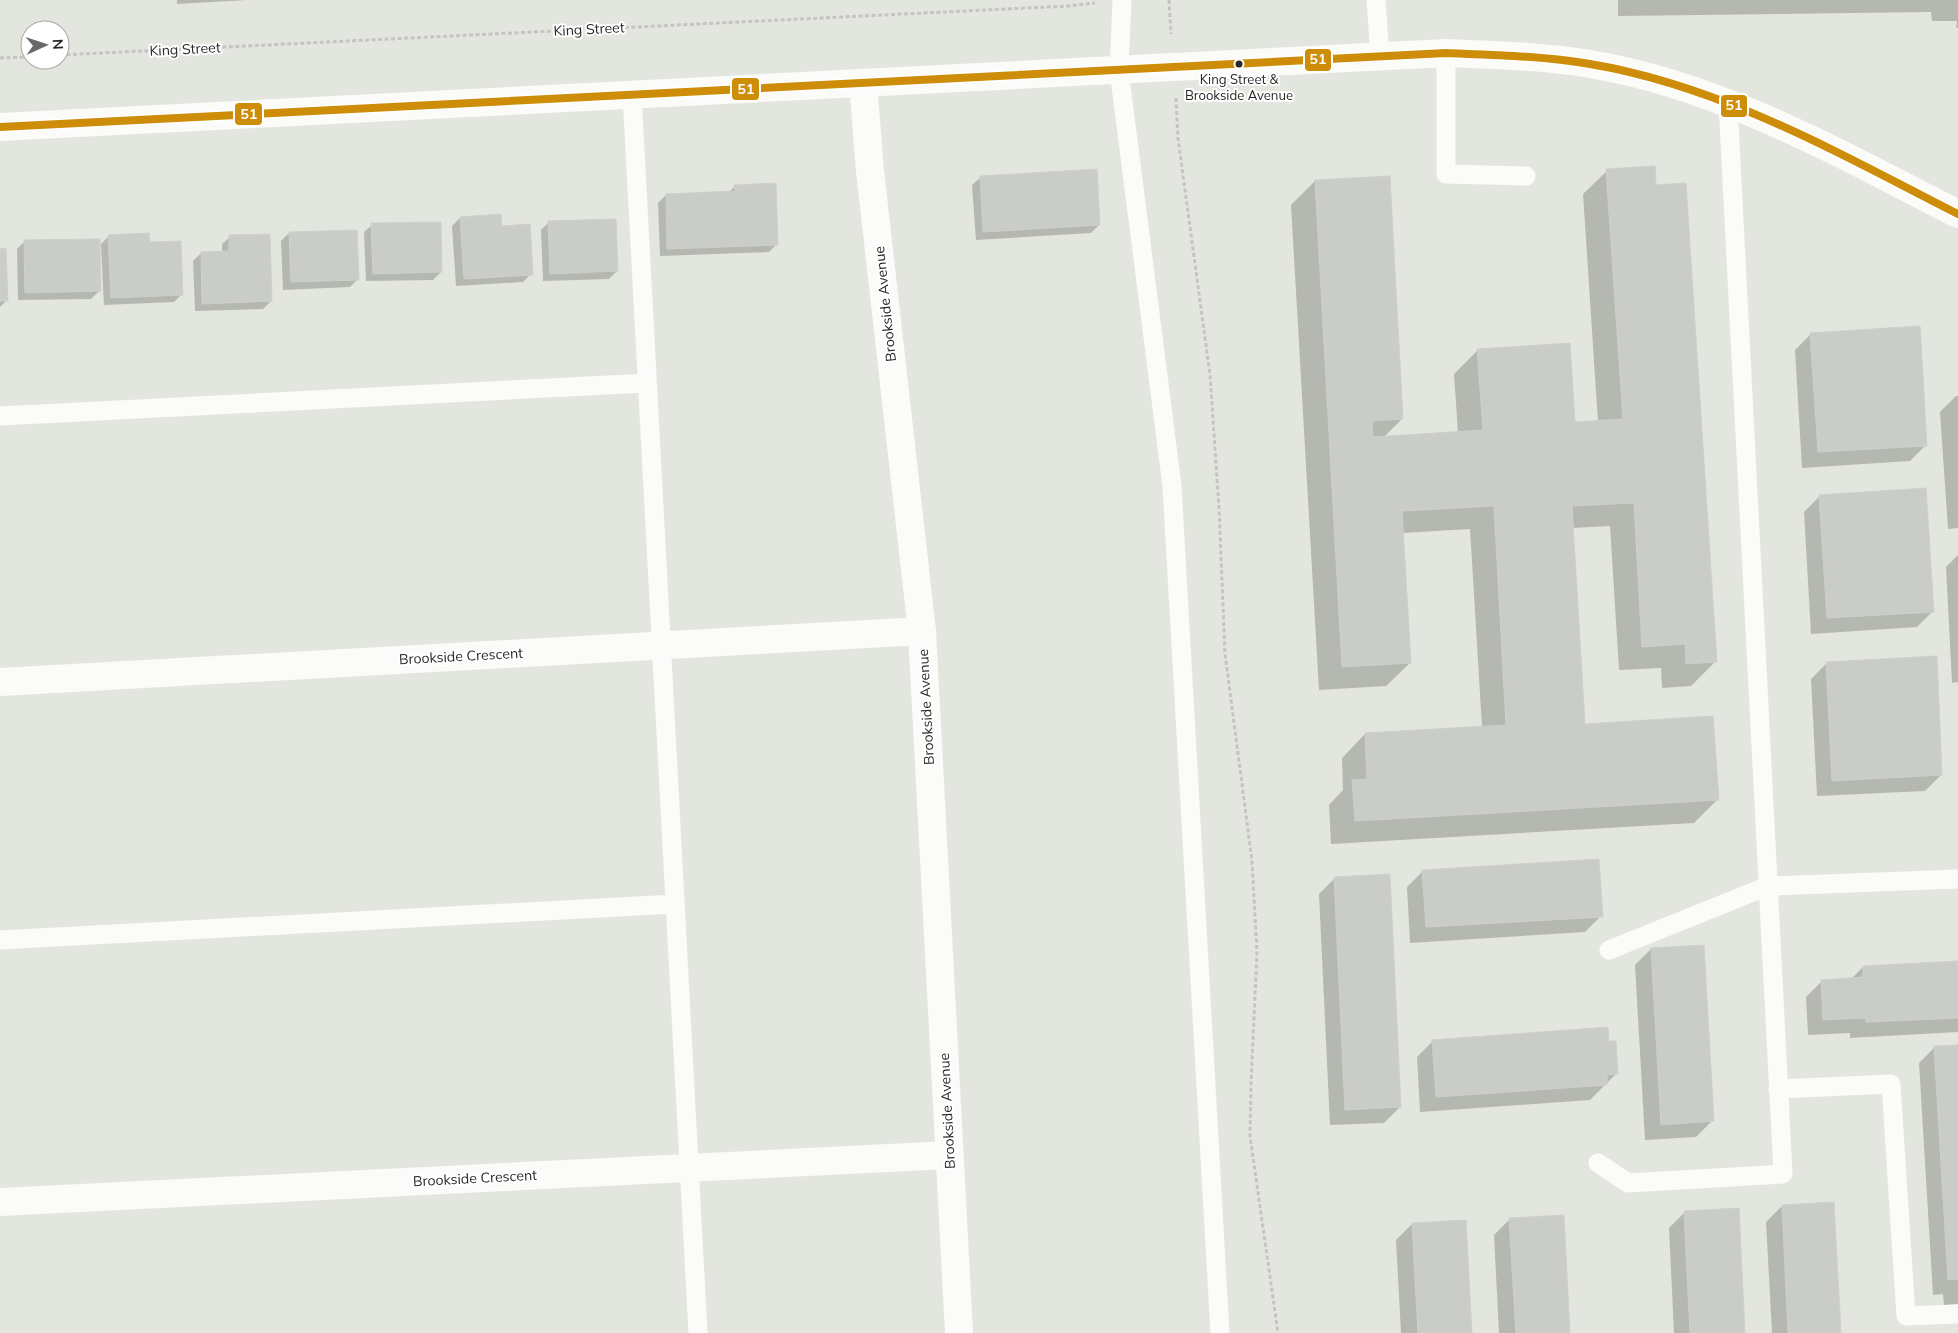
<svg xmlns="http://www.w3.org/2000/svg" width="1958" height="1333" font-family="Mulish,sans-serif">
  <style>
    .shadow { fill: #0003 }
    .building { fill: #caccc7; stroke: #ced1ca }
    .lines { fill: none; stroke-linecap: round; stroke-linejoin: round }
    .path { stroke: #c4c4c3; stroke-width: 3; stroke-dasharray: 4 2.5; stroke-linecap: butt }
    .service { stroke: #fbfbfa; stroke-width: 19 }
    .minor { stroke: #fbfbfa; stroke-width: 28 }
    .tertiary { stroke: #fbfbfa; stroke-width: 28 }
    .bus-1-casing { stroke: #fff; stroke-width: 11 }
    .bus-1 { stroke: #cd8d08; stroke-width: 8 }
    .bus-dot { fill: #272727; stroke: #fff; stroke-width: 2 }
    .labels { text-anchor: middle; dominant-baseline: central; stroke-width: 4; stroke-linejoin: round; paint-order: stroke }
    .bus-label { font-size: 13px; fill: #272727; stroke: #fff }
    .street-label { font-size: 14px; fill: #272727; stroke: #fff }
    .line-badge { stroke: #fff; stroke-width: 2 }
    .badge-label { font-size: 14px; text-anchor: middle; font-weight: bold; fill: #fff }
  </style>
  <rect width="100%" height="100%" fill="#e3e6de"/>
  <g class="shadow">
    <polygon points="177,0 247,0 177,4"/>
    <polygon points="1618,0 1958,0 1958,28 1956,28 1957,21 1932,21 1931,12 1618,16"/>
    <polygon points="1607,171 1715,662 1691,686 1662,688 1661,668 1619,670 1610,526 1572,528 1584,725 1718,799 1694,823 1331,844 1329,805 1343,790 1342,758 1365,734 1482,727 1470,529 1402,533 1410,663 1386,686 1319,690 1291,205 1315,181 1402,419 1383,438 1458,433 1454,374 1478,350 1574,423 1598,422 1583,194"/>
    <polygon points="980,178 1099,225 1091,233 976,240 972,185"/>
    <polygon points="735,186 777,244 769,252 660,256 658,203 666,195 728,193"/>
    <polygon points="460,218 501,227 531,274 523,282 456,286 452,226"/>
    <polygon points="548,223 617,271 609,279 543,281 541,230"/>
    <polygon points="372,225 441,272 433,280 366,281 364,232"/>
    <polygon points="289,233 358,279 350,287 283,290 281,241"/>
    <polygon points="109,236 148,243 182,294 174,302 104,305 101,244"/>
    <polygon points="230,237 271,301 263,309 195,311 193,261 201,253 222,253 222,244"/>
    <polygon points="24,242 99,291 91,299 18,300 17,249"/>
    <polygon points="0,250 7,300 0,307"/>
    <polygon points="1811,334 1926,445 1910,461 1802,468 1795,350"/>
    <polygon points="1956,396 1958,396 1958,528 1948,529 1940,412"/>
    <polygon points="1820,496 1933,611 1917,627 1811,634 1804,512"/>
    <polygon points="1958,555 1958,682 1952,683 1946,567"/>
    <polygon points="1827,663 1941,775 1925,791 1817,796 1811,679"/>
    <polygon points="1423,871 1601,916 1585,932 1410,943 1407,887"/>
    <polygon points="1335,878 1400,1107 1384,1123 1330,1125 1319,894"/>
    <polygon points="1651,949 1712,1121 1696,1137 1645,1140 1635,965"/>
    <polygon points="1958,962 1958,1032 1850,1038 1850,1033 1808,1035 1806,997 1822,981 1851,979 1863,967"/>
    <polygon points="1433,1041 1608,1042 1617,1073 1590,1100 1420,1112 1417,1057"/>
    <polygon points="1958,1046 1958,1304 1944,1305 1943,1294 1933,1295 1919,1063 1935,1047"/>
    <polygon points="1782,1206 1839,1333 1772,1333 1766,1222"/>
    <polygon points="1685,1212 1743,1333 1674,1333 1669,1228"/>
    <polygon points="1510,1219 1569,1333 1499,1333 1494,1235"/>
    <polygon points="1412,1224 1471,1333 1401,1333 1396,1240"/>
  </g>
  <g class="building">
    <polygon points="1655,166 1656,185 1686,183 1717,662 1686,664 1685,644 1642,647 1634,503 1572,506 1585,724 1713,716 1719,800 1355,821 1352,780 1367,779 1365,733 1506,725 1494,506 1402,511 1411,663 1342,667 1315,180 1390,176 1403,419 1372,421 1373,437 1483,430 1477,349 1570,343 1575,422 1623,419 1606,169"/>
    <polygon points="1097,169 1100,225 983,232 980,176"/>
    <polygon points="776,183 778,245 667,249 666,194 735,191 734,185"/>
    <polygon points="501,214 502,226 530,224 533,275 464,279 460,217"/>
    <polygon points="616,219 618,271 550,274 548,221"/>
    <polygon points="441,222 442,272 373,274 371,223"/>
    <polygon points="357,230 359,280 291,282 289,232"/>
    <polygon points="149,233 150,242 181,241 183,295 111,298 108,235"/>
    <polygon points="270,234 272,301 202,304 201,252 229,251 229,235"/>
    <polygon points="100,239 101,291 25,293 24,240"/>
    <polygon points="6,248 8,301 0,301 0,249"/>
    <polygon points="1920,326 1927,446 1818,452 1810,333"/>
    <polygon points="1926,488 1934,612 1827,618 1819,495"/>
    <polygon points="1937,656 1942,775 1832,781 1826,662"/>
    <polygon points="1599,859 1603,917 1426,927 1422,870"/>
    <polygon points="1390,874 1401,1107 1345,1110 1334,877"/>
    <polygon points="1704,945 1714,1121 1661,1125 1651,948"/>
    <polygon points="1958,961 1958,1018 1866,1022 1865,1018 1823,1020 1821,980 1863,977 1863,966"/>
    <polygon points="1608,1027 1609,1041 1616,1041 1618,1074 1607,1075 1607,1085 1436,1097 1432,1040"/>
    <polygon points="1958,1045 1958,1279 1948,1280 1934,1046"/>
    <polygon points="1834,1202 1841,1333 1788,1333 1782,1205"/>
    <polygon points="1739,1208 1745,1333 1690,1333 1684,1211"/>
    <polygon points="1564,1215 1570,1333 1516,1333 1509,1218"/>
    <polygon points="1466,1220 1472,1333 1418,1333 1412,1223"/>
  </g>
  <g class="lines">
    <g class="path">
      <polyline points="1169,0 1171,34"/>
      <polyline points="60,55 1068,6 1095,3"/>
      <polyline points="0,58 30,57"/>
      <polyline points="1176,98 1178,138 1210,375 1219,508 1225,654 1252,861 1257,952 1251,1083 1250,1136 1278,1333"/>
    </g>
    <g class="service">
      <polyline points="1122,0 1119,70 1172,486 1220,1333"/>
      <polyline points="1376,0 1380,56"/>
      <polyline points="1446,53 1446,174 1526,176"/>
      <polyline points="632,94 698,1333"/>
      <polyline points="0,416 647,383"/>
      <polyline points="0,940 675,904"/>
      <polyline points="1609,950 1768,886 1958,879"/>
      <polyline points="1778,1089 1891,1084 1906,1316 1958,1314"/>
      <polyline points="1598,1163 1628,1183 1783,1174 1728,103"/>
    </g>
    <g class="minor">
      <polyline points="863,83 870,171 922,631 959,1333"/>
      <polyline points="0,682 922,631"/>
      <polyline points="0,1202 949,1155"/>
    </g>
    <path class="tertiary" d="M0,127L1446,53C1494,55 1542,56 1590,64C1722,86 1840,154 1958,214"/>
    <g class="bus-1-casing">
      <path id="bus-1" d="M0,127L1446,53C1494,55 1542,56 1590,64C1722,86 1840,154 1958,214"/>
    </g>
    <use href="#bus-1" class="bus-1"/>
  </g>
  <circle class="bus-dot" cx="1239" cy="64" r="4.5"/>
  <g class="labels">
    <g class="bus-label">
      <text x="1239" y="79">King Street &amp;<tspan x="1239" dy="16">Brookside Avenue</tspan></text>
    </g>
    <g class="street-label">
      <text transform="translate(589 29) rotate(-3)">King Street</text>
      <text transform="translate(185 49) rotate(-3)">King Street</text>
      <text transform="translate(885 304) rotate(-96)">Brookside Avenue</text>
      <text transform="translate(461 656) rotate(-3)">Brookside Crescent</text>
      <text transform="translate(926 707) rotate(-93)">Brookside Avenue</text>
      <text transform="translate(947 1111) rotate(-93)">Brookside Avenue</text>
      <text transform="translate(475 1178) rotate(-3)">Brookside Crescent</text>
    </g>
  </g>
  <g class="line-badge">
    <rect x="1304" y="48" width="28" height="24" rx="5" fill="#cd8d08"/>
    <rect x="731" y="77" width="29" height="24" rx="5" fill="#cd8d08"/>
    <rect x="1720" y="94" width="28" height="24" rx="5" fill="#cd8d08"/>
    <rect x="234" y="102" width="29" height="24" rx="5" fill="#cd8d08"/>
  </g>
  <g class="badge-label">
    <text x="1318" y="64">51</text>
    <text x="746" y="94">51</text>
    <text x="1734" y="110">51</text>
    <text x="249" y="119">51</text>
  </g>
  <g transform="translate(45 45) rotate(87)"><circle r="24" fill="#ffffff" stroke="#a9a9a9"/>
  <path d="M0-4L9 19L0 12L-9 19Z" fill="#696a67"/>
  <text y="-8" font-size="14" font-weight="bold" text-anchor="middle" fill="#272727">N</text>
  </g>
</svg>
